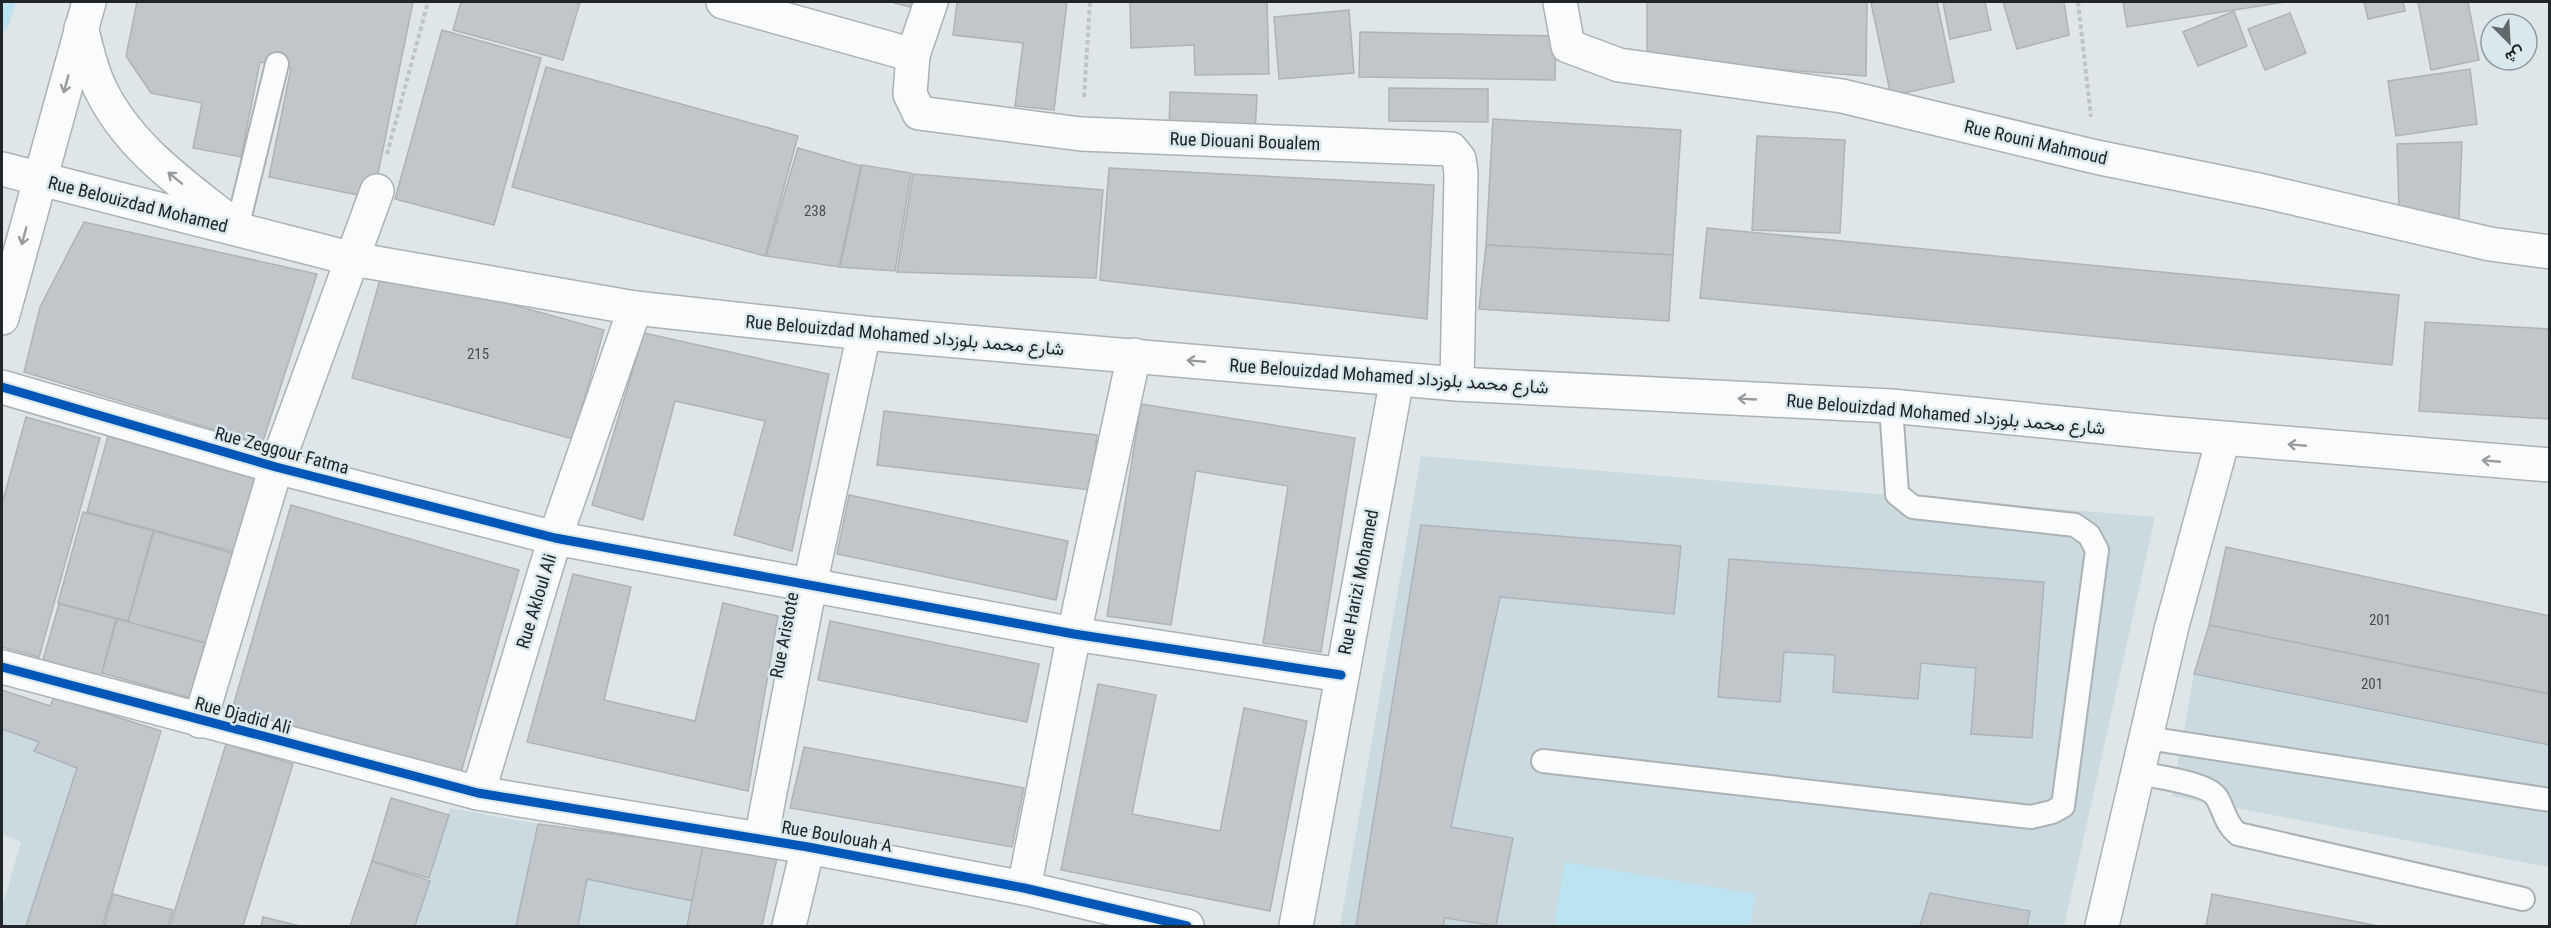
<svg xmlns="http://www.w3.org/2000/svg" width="2551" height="928" font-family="'Roboto Condensed',Vazirmatn,sans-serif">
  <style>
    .built { fill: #cadadf }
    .green { fill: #bce3f0 }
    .building { fill: #c0c6c9; stroke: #aeb4b6; stroke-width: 1.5 }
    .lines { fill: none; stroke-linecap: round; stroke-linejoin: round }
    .service-casing { stroke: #acb2b4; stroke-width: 26 }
    .minor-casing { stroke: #acb2b4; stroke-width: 36 }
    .primary-casing { stroke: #acb2b4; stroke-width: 36 }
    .path { stroke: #c1c3c4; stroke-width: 4; stroke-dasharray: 4.5 3; stroke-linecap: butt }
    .service { stroke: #fafbfc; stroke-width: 22 }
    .minor { stroke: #fafbfc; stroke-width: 33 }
    .primary { stroke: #fafbfc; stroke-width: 33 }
    .cycleway-casing { stroke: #d9e8ed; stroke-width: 13 }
    .cycleway { stroke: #0057b8; stroke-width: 9 }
    .oneway { stroke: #989b9d }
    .labels { text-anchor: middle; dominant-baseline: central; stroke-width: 5; stroke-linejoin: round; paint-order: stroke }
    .number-label { font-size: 15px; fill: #484e50 }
    .street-label { font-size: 18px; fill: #202628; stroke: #d9e8ed }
  </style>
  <rect width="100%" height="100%" fill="#dee6e8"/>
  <g class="built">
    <polygon points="1421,456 2155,517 2064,926 1340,926"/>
    <polygon points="2226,547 2549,616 2549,867 2172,796 2194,674 2209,625"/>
    <polygon points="2,690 50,706 54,697 161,731 102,926 2,926 2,907 21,842 2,834"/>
    <polygon points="450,808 538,824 777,858 762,926 417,926"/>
  </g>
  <g class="green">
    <polygon points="2,2 16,2 8,27 2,34"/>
    <polygon points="1565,862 1756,894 1750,926 1554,926"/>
  </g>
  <g class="building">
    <polygon points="137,2 413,2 373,198 269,177 291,68 260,62 241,157 193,148 202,103 151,93 126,56"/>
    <polygon points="461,2 580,2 563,60 453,30"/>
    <polygon points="891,2 916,2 914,8"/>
    <polygon points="957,2 1067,2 1054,110 1015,106 1023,43 953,35"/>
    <polygon points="1130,2 1267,2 1269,74 1195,75 1194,45 1131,48"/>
    <polygon points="1647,2 1867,2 1866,76 1647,60"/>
    <polygon points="1879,2 1937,2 1954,82 1891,96 1871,3"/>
    <polygon points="1943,2 1985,2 1991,30 1950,39"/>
    <polygon points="2003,2 2064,2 2069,35 2017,49"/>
    <polygon points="2123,2 2285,2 2127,27"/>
    <polygon points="2364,2 2403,2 2405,11 2368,19"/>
    <polygon points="2418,2 2468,2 2479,60 2431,70"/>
    <polygon points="1349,10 1354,73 1279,79 1274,17"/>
    <polygon points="2234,11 2247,46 2198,66 2183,32"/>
    <polygon points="2290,13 2306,53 2265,70 2248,29"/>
    <polygon points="442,30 541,58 494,225 395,199"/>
    <polygon points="1360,32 1556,36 1555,80 1359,77"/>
    <polygon points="546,67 798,136 765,256 512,187"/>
    <polygon points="2470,69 2477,124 2396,136 2388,81"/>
    <polygon points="1389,88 1488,89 1488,122 1389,121"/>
    <polygon points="1170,92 1257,95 1255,134 1169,131"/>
    <polygon points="1493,119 1681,130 1673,255 1486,245"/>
    <polygon points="1757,136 1845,140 1840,233 1752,230"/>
    <polygon points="2462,142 2459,219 2399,210 2397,144"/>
    <polygon points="798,148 861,166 839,267 766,256"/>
    <polygon points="862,165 911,173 895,271 840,267"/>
    <polygon points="1109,168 1434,185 1427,319 1100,280"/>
    <polygon points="913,174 1103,190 1096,278 897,272"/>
    <polygon points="84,222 317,274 262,444 24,372 40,307"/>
    <polygon points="1707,228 2399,295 2392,365 1700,298"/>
    <polygon points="1486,245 1673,255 1669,321 1479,309"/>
    <polygon points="383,269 604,330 573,439 352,378"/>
    <polygon points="2425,322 2550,329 2550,419 2419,411"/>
    <polygon points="644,333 829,374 792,551 734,535 765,421 675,401 643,520 592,505"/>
    <polygon points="1141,404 1355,438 1321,652 1263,643 1288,486 1196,471 1171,625 1107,616"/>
    <polygon points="884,411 1097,435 1091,490 877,465"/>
    <polygon points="26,417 100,438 39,657 2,647 2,504"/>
    <polygon points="108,436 259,477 238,553 87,512"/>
    <polygon points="849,495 1068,541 1056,600 837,554"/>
    <polygon points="291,505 519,570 460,776 232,710"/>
    <polygon points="83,512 153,531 128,621 58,603"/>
    <polygon points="1421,525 1681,546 1674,614 1500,597 1451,827 1513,838 1496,926 1445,918 1443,926 1356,926"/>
    <polygon points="154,531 235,554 209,644 128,622"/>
    <polygon points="2226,547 2550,616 2550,694 2209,625"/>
    <polygon points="1729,559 2044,582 2032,738 1971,734 1976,668 1921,663 1918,699 1833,692 1835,655 1784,652 1780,702 1718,697"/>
    <polygon points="573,574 631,587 604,700 695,721 723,603 778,616 748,791 527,742"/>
    <polygon points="59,604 116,619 101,676 43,660"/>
    <polygon points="117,619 205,643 190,698 102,673"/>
    <polygon points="830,621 1039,664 1027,722 818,680"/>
    <polygon points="2209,625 2550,694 2550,745 2194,674"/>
    <polygon points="1098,684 1156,695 1132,814 1220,831 1244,708 1307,721 1270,911 1061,870"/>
    <polygon points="2,690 50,706 54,697 161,731 102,926 26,926 77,768 34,751 39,742 2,729"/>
    <polygon points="226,744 293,764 243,926 170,926"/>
    <polygon points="804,747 1024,788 1012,847 790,808"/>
    <polygon points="391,798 449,815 429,878 372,861"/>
    <polygon points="538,824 703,846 693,901 587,879 578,926 516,926"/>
    <polygon points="703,846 777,858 762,926 687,926"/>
    <polygon points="372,861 430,881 415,926 350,926"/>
    <polygon points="1930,893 2030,911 2027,926 1920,926"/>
    <polygon points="113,894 173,910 168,926 104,926"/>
    <polygon points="2212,894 2379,926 2206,926"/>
    <polygon points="263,917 300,926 261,926"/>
  </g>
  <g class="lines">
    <g class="service-casing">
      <g id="service">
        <polyline points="237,228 277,64"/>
        <polyline points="2147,738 2550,800"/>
        <polyline points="1543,761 2031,817 2052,812 2063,806 2097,550 2089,535 2075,525 1913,507 1897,494 1891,406"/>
        <path d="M2139,773C2157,777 2209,783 2217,798C2225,812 2225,823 2238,834L2523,899"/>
      </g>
    </g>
    <g class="minor-casing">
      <g id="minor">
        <polyline points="723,2 913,55"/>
        <polyline points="931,2 913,55 910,94 919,113 1081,134 1451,149 1459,159 1461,173 1457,384"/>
        <polyline points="1560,2 1568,46 1619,65 1842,96 2096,157 2263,191 2490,244 2550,252"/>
        <polyline points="2,387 276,467 555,538 1074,634 1341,675"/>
        <polyline points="2,667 478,793 808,847 1024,888 1187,926"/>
        <polyline points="200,721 276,467 377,191"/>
        <polyline points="478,793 555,538 635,308"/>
        <polyline points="761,839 810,585 864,333"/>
        <polyline points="1024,888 1074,634 1134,355"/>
        <polyline points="789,926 808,847"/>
        <polyline points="1296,926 1397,379"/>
        <polyline points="2102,926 2172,626 2223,439"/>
      </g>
    </g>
    <g class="primary-casing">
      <g id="primary">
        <path d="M81,28C87,48 91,71 101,90C128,146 181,183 229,221"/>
        <polyline points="2,169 353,259 635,308 864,333 1457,384 1891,406 2163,433 2550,465"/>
        <polyline points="2,318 89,2"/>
      </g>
    </g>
    <g class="path">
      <polyline points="2078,2 2091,117"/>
      <polyline points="1084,97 1090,2"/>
      <polyline points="387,154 428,2"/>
    </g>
    <use href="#service" class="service"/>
    <use href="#minor" class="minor"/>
    <use href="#primary" class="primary"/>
    <g class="cycleway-casing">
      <g id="cycleway">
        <polyline points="2,387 276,467 555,538 1074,634 1341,675"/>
        <polyline points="2,667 478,793 808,847 1024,888 1187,926"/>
      </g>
    </g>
    <use href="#cycleway" class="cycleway"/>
  </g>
  <defs><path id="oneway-shaft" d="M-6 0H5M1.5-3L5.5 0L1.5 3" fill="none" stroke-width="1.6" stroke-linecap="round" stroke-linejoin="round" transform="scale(1.5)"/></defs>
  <g class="oneway">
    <use href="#oneway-shaft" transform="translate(66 84) rotate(106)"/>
    <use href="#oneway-shaft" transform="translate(175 178) rotate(-141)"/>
    <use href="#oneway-shaft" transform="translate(24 236) rotate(105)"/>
    <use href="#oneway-shaft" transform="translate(1196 361) rotate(-175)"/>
    <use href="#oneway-shaft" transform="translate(1747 399) rotate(-177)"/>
    <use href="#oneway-shaft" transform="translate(2297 445) rotate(-175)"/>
    <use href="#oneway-shaft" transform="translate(2491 461) rotate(-175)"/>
  </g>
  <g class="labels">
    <g class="number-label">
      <text x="815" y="211">238</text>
      <text x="478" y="354">215</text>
      <text x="2380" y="620">201</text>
      <text x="2372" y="684">201</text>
    </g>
    <g class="street-label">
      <text transform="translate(1245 141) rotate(2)">Rue Diouani Boualem</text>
      <text transform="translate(2036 142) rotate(13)">Rue Rouni Mahmoud</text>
      <text transform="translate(138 204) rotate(14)">Rue Belouizdad Mohamed</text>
      <text transform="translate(905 335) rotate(5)">Rue Belouizdad Mohamed شارع محمد بلوزداد</text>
      <text transform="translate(1389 376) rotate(4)">Rue Belouizdad Mohamed شارع محمد بلوزداد</text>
      <text transform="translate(1946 414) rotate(5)">Rue Belouizdad Mohamed شارع محمد بلوزداد</text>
      <text transform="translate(282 450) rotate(15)">Rue Zeggour Fatma</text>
      <text transform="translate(1358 582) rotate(-79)">Rue Harizi Mohamed</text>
      <text transform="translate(536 601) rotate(-73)">Rue Akloul Ali</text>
      <text transform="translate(784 635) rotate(-79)">Rue Aristote</text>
      <text transform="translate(243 715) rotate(15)">Rue Djadid Ali</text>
      <text transform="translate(837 836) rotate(10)">Rue Boulouah A</text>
    </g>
  </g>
  <rect width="2551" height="928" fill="none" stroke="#202628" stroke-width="6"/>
  <g transform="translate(2509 42) rotate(156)"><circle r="28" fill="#d9e8ed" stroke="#8f9a9e" stroke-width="1.5"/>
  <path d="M0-4.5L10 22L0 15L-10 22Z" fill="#62696b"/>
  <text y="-9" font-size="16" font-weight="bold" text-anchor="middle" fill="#202628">ش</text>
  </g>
</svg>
